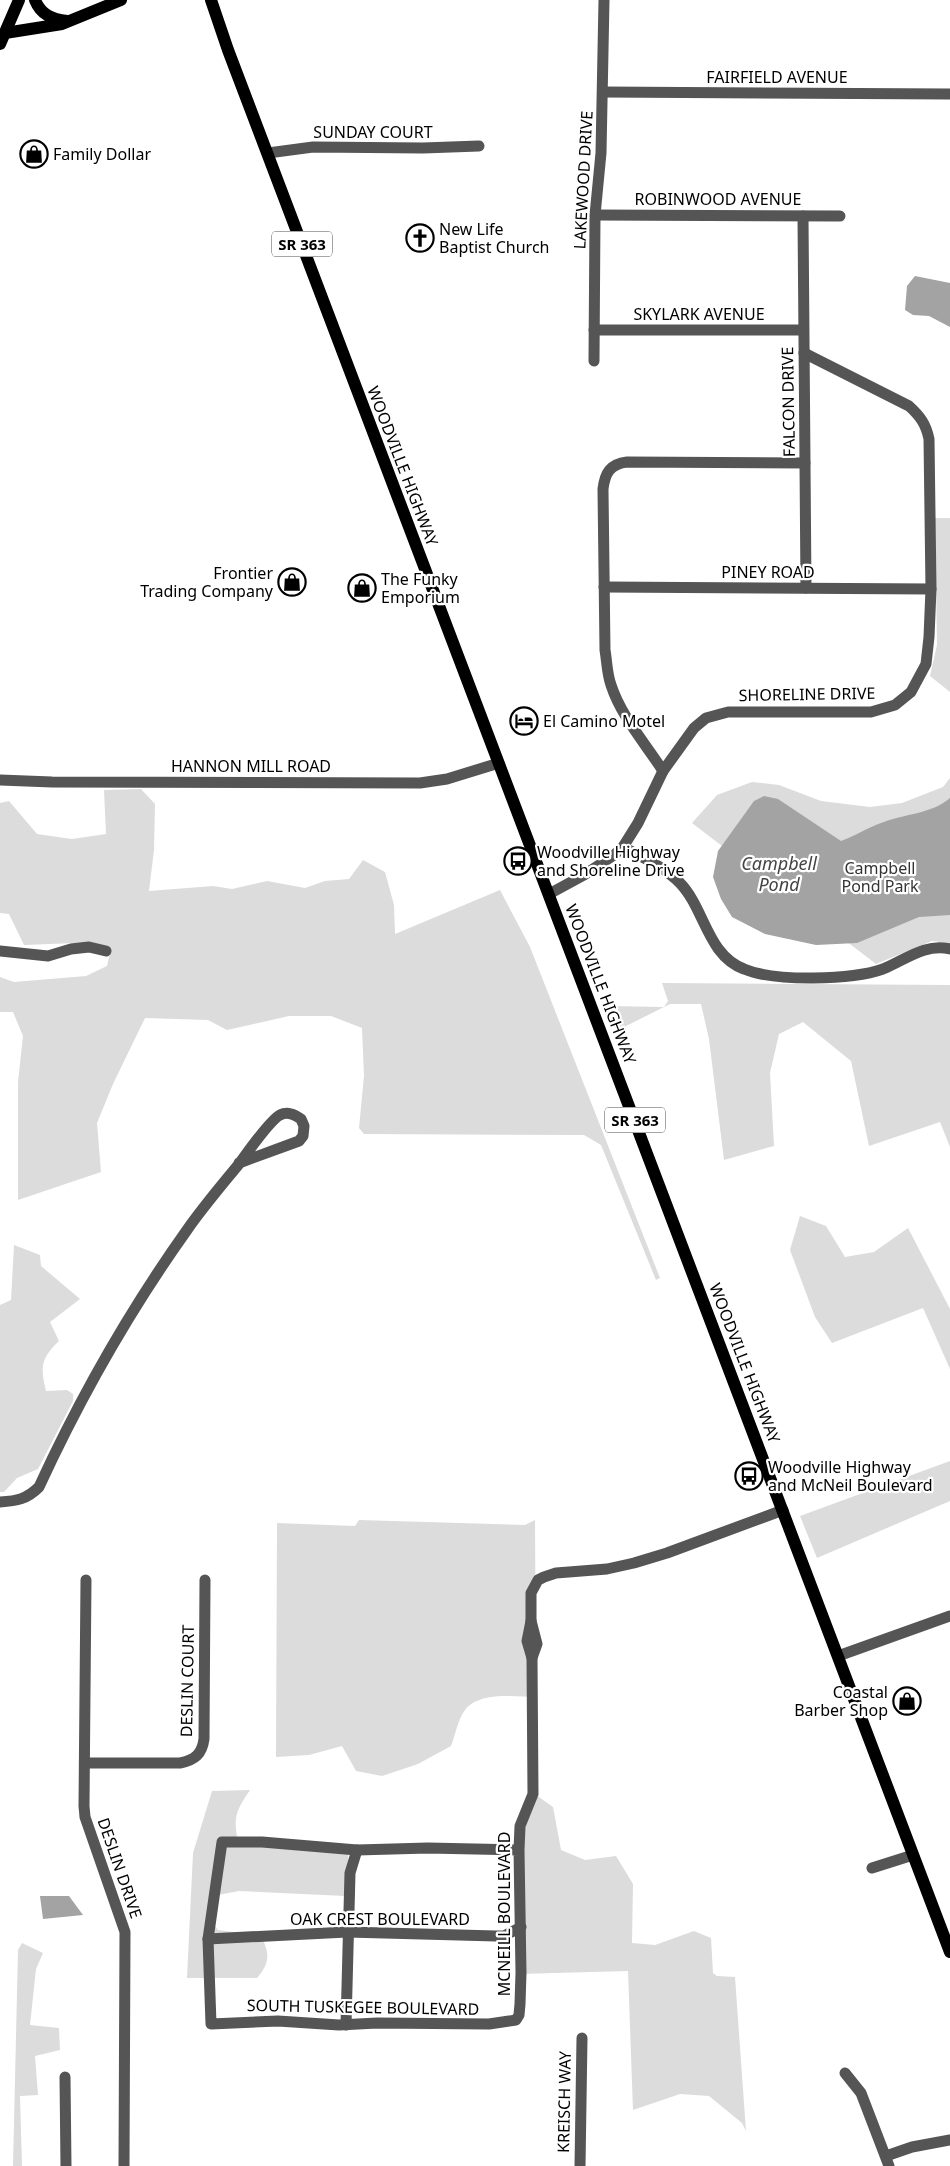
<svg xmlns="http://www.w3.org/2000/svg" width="950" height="2166" font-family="'Noto Sans',sans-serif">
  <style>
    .green { fill: #dcdcdc }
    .water { fill: #a3a3a3 }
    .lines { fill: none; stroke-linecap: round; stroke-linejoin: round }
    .minor { stroke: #555; stroke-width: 11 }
    .major { stroke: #000; stroke-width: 12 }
    .labels { text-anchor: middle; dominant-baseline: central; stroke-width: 4.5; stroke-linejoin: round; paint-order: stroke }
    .shield { fill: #fff; stroke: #4c4c4c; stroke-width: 1 }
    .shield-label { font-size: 15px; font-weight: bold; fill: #000 }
    .street-label { font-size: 16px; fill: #000; stroke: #fff }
    .poi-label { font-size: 16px; fill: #000; stroke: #fff; text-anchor: start }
    .park-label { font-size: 16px; fill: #333; stroke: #fff }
    .water-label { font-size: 18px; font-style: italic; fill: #444; stroke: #fff }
  </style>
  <rect width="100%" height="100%" fill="#fff"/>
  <g class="green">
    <polygon points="935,518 950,518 950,692 930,676 937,645"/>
    <polygon points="950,778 950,943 932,941 876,964 692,823 717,795 752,782 779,785 821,801 870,807 902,803 943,787"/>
    <polygon points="141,789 155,804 154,850 149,891 213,886 232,889 267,881 305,888 325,881 349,879 363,860 385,872 394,905 395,934 500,890 530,947 660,1278 656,1280 601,1145 584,1135 364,1134 359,1128 364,1076 362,1028 331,1016 289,1016 227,1030 208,1020 145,1018 113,1084 97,1123 101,1172 18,1200 18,1082 23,1036 13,1012 0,1012 0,977 14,982 86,976 107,966 111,949 75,943 24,945 9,914 0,913 0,803 9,801 37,834 72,839 106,834 104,790"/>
    <polygon points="662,983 950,985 950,1147 940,1122 869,1146 851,1061 803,1022 779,1034 770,1073 774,1146 724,1160 709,1039 701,1004 670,1004 618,1030 609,1006 664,1007 668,1001"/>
    <polygon points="800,1216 826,1226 845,1257 874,1252 908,1228 950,1309 950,1369 923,1308 832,1343 815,1317 790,1250"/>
    <path d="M14,1245L40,1255L41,1266L80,1299L50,1322L59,1341C41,1358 40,1367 46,1391L67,1390L73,1394V1401L38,1469L17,1478L4,1492H0V1305L11,1300Z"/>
    <polygon points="950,1461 950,1501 817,1558 800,1516"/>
    <path d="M359,1520L525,1525L535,1520L536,1697C515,1697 480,1691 465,1710C458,1719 455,1736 451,1746L418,1764L382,1776L356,1771L342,1746L309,1755L276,1757L277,1523L355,1526Z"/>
    <path d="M250,1790C236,1810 232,1820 239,1844L349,1848L345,1896L239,1891L218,1895L215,1926L218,1930L261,1936C270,1953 270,1963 257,1978H187L193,1853L212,1791Z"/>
    <polygon points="536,1795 553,1807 561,1850 585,1860 616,1856 633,1884 632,1943 655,1945 694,1931 711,1938 713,1973 717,1976 735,1977 746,2131 742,2123 709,2096 680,2094 633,2110 628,1971 518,1974 525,1813"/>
    <polygon points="22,1943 43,1953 36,1969 30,2025 59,2028 60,2050 35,2056 38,2095 20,2096 22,2166 13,2166 18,1950"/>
  </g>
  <g class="water">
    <polygon points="915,276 950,283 950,327 929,316 913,315 905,310 907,286"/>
    <path d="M764,796L778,799L841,841C855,836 867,828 881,823C903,814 932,814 950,798V915L919,917L857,943L816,945L765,934L732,917L721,899L713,877L718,851L754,801Z"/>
    <polygon points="40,1896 69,1896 83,1915 43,1919"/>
  </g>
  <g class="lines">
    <g class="minor">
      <polyline points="603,92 950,94"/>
      <polyline points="268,153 313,147 423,148 479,146"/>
      <polyline points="595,215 840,216"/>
      <polyline points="803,216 806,588"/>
      <polyline points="594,330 803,330"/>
      <polyline points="594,361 595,215 601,153 604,0"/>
      <polyline points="604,587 931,589"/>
      <path d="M663,771C645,743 621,716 611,685C607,674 607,662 605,650L603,489C605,473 610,464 627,462L805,463"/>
      <polyline points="0,780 52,782 420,783 447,779 499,763"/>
      <path d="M623,847C642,857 664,867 680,883C705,909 707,955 744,969C775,982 852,980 883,969C905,960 925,943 950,949"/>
      <path d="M549,894L584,875L614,855L623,847L638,823L663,771L694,728L706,718L728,712H871L895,705L911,692L926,664L929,637L931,589L929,439C926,424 920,416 909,406L804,353"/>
      <polyline points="0,951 48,956 71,949 89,947 106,951"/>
      <path d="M0,1502C17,1501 27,1499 39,1487C80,1398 130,1310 187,1230C203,1207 221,1186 239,1164C248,1152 269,1121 280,1115C288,1111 295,1115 301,1119L304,1126L303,1136L299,1141L239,1163"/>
      <polyline points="86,1580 84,1806 85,1817 125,1932 124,2166"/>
      <polyline points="838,1656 950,1616"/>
      <polyline points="532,1658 527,1641 531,1621 531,1593 538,1580 544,1577 556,1573 607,1569 634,1563 667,1553 783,1510"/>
      <path d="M85,1763H180C195,1760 202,1754 204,1739L205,1580"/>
      <polyline points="519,1850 428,1848 357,1850 262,1842 222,1842 208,1939 211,2024 278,2021 339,2025 377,2023 489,2024 516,2020 519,2015 520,2004 521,1973 519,1850 520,1826 533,1794 532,1658 537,1644 531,1621"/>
      <polyline points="872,1868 913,1855"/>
      <polyline points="208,1939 347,1932 496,1936 504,1936 521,1927"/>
      <polyline points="346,2025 350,1873 357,1850"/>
      <polyline points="845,2073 861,2093 889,2166"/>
      <polyline points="65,2077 66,2166"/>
      <polyline points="886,2156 912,2147 950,2140"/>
      <polyline points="580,2166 582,2038"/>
    </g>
    <g class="major">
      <path d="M35,0C41,15 52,19 67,21"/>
      <polyline points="211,0 228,50 950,1952"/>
      <polyline points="5,33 62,24 121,0"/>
      <polyline points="0,44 19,0"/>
    </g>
  </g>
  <defs>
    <g id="shop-ring" transform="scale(1.4375)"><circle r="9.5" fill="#fff" stroke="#000" stroke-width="1.5"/><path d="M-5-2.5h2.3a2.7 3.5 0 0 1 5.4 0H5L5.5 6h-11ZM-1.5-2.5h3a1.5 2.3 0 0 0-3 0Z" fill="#000"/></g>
    <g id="church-ring" transform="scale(1.4375)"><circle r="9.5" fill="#fff" stroke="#000" stroke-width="1.5"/><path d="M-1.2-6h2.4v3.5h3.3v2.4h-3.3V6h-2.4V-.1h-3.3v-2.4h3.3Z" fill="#000"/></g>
    <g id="hotel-ring" transform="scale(1.4375)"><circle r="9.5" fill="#fff" stroke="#000" stroke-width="1.5"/><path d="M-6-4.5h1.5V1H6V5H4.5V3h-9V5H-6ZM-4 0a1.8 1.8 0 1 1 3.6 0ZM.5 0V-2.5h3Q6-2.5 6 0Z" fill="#000"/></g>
    <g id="bus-ring" transform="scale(1.4375)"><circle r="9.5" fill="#fff" stroke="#000" stroke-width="1.5"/><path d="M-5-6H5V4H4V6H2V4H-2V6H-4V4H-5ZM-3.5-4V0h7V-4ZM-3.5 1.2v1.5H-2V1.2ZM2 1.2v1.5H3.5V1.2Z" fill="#000"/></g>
  </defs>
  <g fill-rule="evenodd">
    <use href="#shop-ring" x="34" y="154"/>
    <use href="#church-ring" x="420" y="238"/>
    <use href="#shop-ring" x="292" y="582"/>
    <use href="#shop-ring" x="362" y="588"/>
    <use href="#hotel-ring" x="524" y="721"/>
    <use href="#bus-ring" x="518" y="861"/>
    <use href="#bus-ring" x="749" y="1476"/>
    <use href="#shop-ring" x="907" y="1701"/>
  </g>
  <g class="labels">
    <g class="shield">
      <rect x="272" y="231.5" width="60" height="25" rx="4"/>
      <rect x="605" y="1107.5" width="60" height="25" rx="4"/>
    </g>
    <g class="shield-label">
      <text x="302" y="244">SR 363</text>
      <text x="635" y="1120">SR 363</text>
    </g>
    <g class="street-label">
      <text x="777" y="77">FAIRFIELD AVENUE</text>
      <text x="373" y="132">SUNDAY COURT</text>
      <text transform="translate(583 180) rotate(-87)">LAKEWOOD DRIVE</text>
      <text x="718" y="199">ROBINWOOD AVENUE</text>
      <text x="699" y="314">SKYLARK AVENUE</text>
      <text transform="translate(788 402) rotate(-91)">FALCON DRIVE</text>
      <text transform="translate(403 466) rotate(69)">WOODVILLE HIGHWAY</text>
      <text x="768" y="572">PINEY ROAD</text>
      <text transform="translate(807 694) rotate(-1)">SHORELINE DRIVE</text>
      <text x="251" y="766">HANNON MILL ROAD</text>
      <text transform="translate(601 984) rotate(69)">WOODVILLE HIGHWAY</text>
      <text transform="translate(745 1363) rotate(69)">WOODVILLE HIGHWAY</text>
      <text transform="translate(187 1681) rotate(-89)">DESLIN COURT</text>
      <text transform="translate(120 1868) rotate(71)">DESLIN DRIVE</text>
      <text transform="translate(504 1914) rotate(-90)">MCNEILL BOULEVARD</text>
      <text x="380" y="1919">OAK CREST BOULEVARD</text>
      <text transform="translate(363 2007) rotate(1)">SOUTH TUSKEGEE BOULEVARD</text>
      <text transform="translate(564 2102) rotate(-89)">KREISCH WAY</text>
    </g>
    <g class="poi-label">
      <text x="53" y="154">Family Dollar</text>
      <text x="439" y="229">New Life<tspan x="439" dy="18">Baptist Church</tspan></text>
      <text x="273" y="573" text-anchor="end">Frontier<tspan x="273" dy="18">Trading Company</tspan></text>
      <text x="381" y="579">The Funky<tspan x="381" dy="18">Emporium</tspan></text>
      <text x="543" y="721">El Camino Motel</text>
      <text x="537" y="852">Woodville Highway<tspan x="537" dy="18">and Shoreline Drive</tspan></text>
      <text x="768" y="1467">Woodville Highway<tspan x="768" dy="18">and McNeil Boulevard</tspan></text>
      <text x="888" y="1692" text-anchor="end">Coastal<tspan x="888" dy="18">Barber Shop</tspan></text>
    </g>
    <g class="park-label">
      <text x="880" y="868">Campbell<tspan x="880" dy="18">Pond Park</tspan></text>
    </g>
    <g class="water-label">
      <text x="779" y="863">Campbell<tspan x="779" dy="21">Pond</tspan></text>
    </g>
  </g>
</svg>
